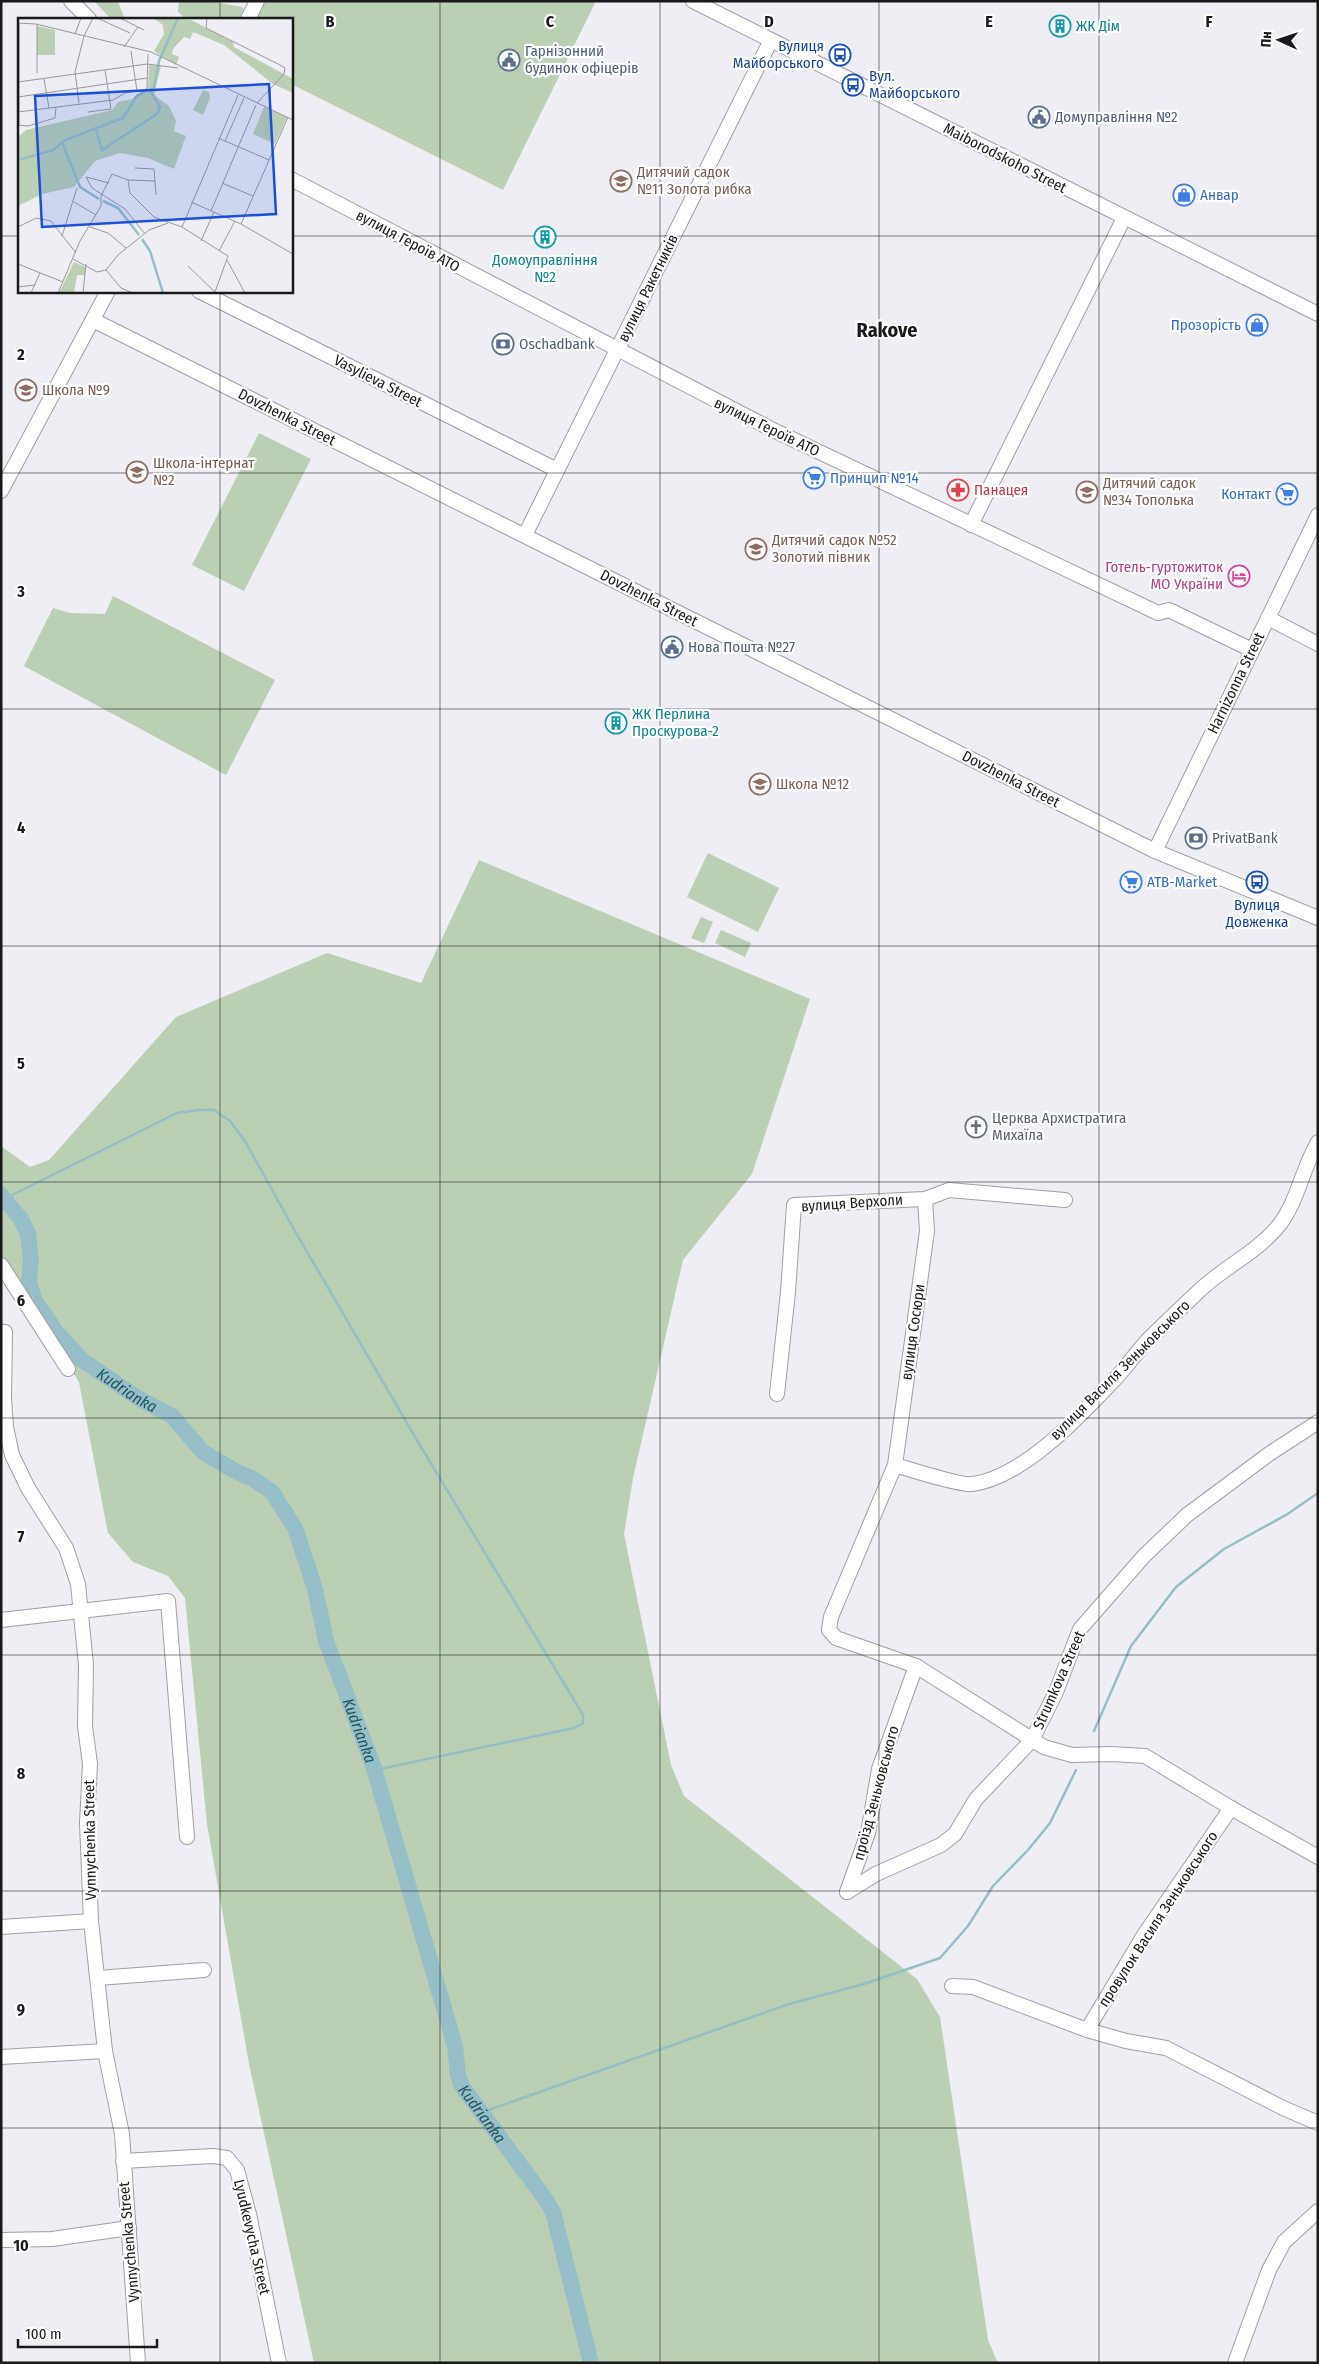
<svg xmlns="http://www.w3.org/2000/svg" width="1319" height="2364" font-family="'Fira Sans Condensed',sans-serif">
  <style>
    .green { fill: #bacfb4 }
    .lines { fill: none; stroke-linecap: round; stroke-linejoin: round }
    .stream { stroke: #96bec7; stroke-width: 2.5 }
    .river { stroke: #96bec7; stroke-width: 16 }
    .minor-casing { stroke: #a09fa5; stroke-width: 16 }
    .minor { stroke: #fff; stroke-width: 14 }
    .grid { fill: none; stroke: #19191b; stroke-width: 1; stroke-opacity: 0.55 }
    .labels { text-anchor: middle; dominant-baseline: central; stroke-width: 4.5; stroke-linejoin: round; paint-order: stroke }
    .culture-label { font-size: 15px; fill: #0d838f; stroke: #fff; text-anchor: start }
    .transit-label { font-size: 15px; fill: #164399; stroke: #fff; text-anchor: end }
    .service-label { font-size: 15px; fill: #4e5e75; stroke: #fff; text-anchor: start }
    .street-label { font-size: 15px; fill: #19191b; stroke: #fff }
    .education-label { font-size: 15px; fill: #785e54; stroke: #fff; text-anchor: start }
    .shop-label { font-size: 15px; fill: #366cbe; stroke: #fff; text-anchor: start }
    .health-label { font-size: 15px; fill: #be3a42; stroke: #fff; text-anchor: start }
    .hotel-label { font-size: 15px; fill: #b23c85; stroke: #fff; text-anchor: end }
    .worship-label { font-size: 15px; fill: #5b616d; stroke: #fff; text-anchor: start }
    .water-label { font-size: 16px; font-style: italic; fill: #1d545f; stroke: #fff }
    .district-label { font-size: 20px; font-weight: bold; fill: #19191b; stroke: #fff }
    .inset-river { fill: none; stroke: #96bec7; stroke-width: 2.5 }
    .inset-road { fill: none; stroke: #99999d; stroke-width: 1 }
    .view { fill: #1d4ed8; fill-opacity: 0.15; stroke: #1d4ed8; stroke-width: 2.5 }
    .inset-edge { fill: none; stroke: #19191b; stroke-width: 2.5 }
    .grid-label { font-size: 16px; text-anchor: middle; font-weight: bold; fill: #19191b; stroke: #fff; stroke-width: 4.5; stroke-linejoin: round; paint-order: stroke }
  </style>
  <rect width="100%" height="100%" fill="#eeeef4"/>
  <g class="green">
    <polygon points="94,1 118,2 125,19 111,19"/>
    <polygon points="179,1 210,1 242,7 244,10 239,19 202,17 186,19 178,12"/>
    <polygon points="261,1 596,1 503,190 291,84 291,19 253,19"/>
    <polygon points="259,433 311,459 244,591 192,565"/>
    <polygon points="113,596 275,680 226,775 24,666 53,608 70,613 105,614"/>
    <polygon points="708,853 779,888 758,932 687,897"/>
    <polygon points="479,860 810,999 752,1174 683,1260 633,1478 624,1534 671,1765 684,1796 917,1979 940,2017 988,2340 998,2363 314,2363 249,2064 207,1824 185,1598 168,1576 133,1562 108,1533 79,1382 1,1256 1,1146 30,1167 49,1160 176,1017 327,953 421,983"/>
    <polygon points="701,917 713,922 704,943 691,938"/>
    <polygon points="721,930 751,943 745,957 715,943"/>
  </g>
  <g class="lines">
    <g class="stream">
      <polyline points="4,1199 177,1113 198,1110 214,1110 230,1121 245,1141 292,1226 418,1442 583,1715 583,1723 574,1728 375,1770"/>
      <polyline points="1094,1731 1131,1646 1176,1587 1224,1549 1286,1515 1318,1493"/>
      <polyline points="483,2112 789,2004 864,1984 940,1958 968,1926 993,1886 1028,1850 1050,1823 1076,1770"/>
    </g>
    <path class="river" id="s1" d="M1,1195L21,1219L28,1234L31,1259L29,1283L35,1301L57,1333L82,1360L138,1398L172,1416L203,1452L235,1471L253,1479L272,1492L295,1528L315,1589L326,1641L373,1765L455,2046L458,2075L462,2086L546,2200L553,2212L591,2363"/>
    <g class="minor-casing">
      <g id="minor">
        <polyline points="71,1 89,19"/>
        <polyline points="693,1 1318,314"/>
        <polyline points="248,19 257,1"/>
        <polyline points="291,179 771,429 1158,613 1169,610 1252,650"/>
        <polyline points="199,291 557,470"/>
        <polyline points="93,320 1155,851 1318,918"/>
        <polyline points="1,491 108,291"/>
        <polyline points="971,525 1124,218"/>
        <polyline points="525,535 771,40"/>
        <polyline points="1268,618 1318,644"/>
        <polyline points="1155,851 1318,515"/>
        <path d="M1318,1142C1302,1169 1298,1200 1280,1224C1258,1252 1224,1267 1199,1291C1181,1308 1164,1324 1147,1341C1135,1354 1125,1369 1113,1381C1079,1417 1022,1478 972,1484C961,1486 909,1469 895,1465L831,1617L829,1630L836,1638L916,1666L1044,1747L1072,1755L1111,1754L1145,1756L1231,1808L1318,1857"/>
        <polyline points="1,1265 68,1369"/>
        <polyline points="1,1332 5,1332 4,1398 6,1427 12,1455 28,1488 66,1548 78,1584 86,1665 85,1726 90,1764 87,1823 91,1921 105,2051 122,2134 138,2363"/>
        <polyline points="777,1394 788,1292 794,1205 925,1199 949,1190 1065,1200"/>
        <polyline points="895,1465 927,1231 925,1199"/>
        <polyline points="1,1620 168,1601 187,1837"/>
        <polyline points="847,1892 876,1874 941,1845 955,1834 976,1799 1032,1740 1056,1692 1080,1629 1144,1556 1187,1515 1269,1454 1318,1422"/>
        <polyline points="847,1892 868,1833 879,1769 916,1666"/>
        <polyline points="1,1927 91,1921"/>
        <polyline points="98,1978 204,1970"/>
        <polyline points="952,1986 973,1987 1087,2030 1126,2041 1166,2048 1283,2108 1318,2123"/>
        <polyline points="1087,2030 1144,1935 1231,1808"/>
        <polyline points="1,2057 105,2051"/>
        <polyline points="123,2161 213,2156 227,2158 237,2170 249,2214 279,2363"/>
        <polyline points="1,2240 52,2239 129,2228"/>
        <polyline points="1235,2363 1269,2270 1284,2242 1318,2211"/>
      </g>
    </g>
    <use href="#minor" class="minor"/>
  </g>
  <path class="grid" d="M220,1V19M440,1V2363M660,1V2363M879,1V2363M1099,1V2363M1,236H19M291,236H1318M220,291V2363M1,473H1318M1,709H1318M1,946H1318M1,1182H1318M1,1418H1318M1,1655H1318M1,1891H1318M1,2128H1318"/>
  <defs>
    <g id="building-ring" transform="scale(1.125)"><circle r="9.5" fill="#fff" stroke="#0f9aa8" stroke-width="1.5"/><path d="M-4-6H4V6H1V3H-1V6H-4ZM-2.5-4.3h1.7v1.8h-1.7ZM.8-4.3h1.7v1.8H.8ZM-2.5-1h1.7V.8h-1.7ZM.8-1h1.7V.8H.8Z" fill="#0f9aa8"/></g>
    <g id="bus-ring" transform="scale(1.125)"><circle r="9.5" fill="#fff" stroke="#1a4fb4" stroke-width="1.5"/><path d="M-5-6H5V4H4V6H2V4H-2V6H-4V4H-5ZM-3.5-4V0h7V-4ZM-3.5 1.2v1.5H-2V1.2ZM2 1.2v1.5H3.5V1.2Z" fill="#1a4fb4"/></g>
    <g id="civic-ring" transform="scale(1.125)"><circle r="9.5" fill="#fff" stroke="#5c6f8a" stroke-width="1.5"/><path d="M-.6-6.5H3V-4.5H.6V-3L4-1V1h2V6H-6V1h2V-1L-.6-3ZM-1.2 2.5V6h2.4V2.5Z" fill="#5c6f8a"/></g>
    <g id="school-ring" transform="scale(1.125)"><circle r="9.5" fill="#fff" stroke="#8d6e63" stroke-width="1.5"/><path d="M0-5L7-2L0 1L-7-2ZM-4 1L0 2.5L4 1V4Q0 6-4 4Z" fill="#8d6e63"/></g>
    <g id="shop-ring" transform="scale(1.125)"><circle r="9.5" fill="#fff" stroke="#3f7fe0" stroke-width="1.5"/><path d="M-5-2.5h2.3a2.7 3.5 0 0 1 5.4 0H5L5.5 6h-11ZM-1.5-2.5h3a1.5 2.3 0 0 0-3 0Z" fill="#3f7fe0"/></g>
    <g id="bank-ring" transform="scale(1.125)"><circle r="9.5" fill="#fff" stroke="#5c6f8a" stroke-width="1.5"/><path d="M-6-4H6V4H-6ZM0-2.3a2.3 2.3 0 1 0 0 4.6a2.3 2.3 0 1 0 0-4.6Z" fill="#5c6f8a"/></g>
    <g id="supermarket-ring" transform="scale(1.125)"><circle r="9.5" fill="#fff" stroke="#3f7fe0" stroke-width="1.5"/><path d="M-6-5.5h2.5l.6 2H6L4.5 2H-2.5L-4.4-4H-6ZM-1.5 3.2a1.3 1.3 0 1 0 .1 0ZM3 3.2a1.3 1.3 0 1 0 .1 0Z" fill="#3f7fe0"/></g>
    <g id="pharmacy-ring" transform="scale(1.125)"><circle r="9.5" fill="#fff" stroke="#e0444e" stroke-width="1.5"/><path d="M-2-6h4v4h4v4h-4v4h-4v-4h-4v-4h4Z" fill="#e0444e"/></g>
    <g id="hotel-ring" transform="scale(1.125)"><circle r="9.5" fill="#fff" stroke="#d1479c" stroke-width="1.5"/><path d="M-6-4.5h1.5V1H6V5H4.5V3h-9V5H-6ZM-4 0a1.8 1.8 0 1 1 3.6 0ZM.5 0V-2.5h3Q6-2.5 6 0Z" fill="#d1479c"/></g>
    <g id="church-ring" transform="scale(1.125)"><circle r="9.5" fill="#fff" stroke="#6b7280" stroke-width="1.5"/><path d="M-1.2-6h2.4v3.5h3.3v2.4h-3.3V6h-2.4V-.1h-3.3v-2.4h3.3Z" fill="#6b7280"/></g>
  </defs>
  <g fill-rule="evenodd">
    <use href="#building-ring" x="1060" y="26"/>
    <use href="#bus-ring" x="840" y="55"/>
    <use href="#civic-ring" x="509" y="60"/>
    <use href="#bus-ring" x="853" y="85"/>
    <use href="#civic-ring" x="1039" y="117"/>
    <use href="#school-ring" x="621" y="181"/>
    <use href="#shop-ring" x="1184" y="195"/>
    <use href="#building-ring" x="545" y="237"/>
    <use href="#shop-ring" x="1257" y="325"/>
    <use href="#bank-ring" x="503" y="344"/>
    <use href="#school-ring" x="26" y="390"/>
    <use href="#school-ring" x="137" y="472"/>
    <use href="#supermarket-ring" x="814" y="478"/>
    <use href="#pharmacy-ring" x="958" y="490"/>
    <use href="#school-ring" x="1087" y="492"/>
    <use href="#supermarket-ring" x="1287" y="494"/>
    <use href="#school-ring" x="756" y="549"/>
    <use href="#hotel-ring" x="1239" y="576"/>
    <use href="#civic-ring" x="672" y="647"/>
    <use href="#building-ring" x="616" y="723"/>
    <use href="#school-ring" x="760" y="784"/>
    <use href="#bank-ring" x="1196" y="838"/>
    <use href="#supermarket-ring" x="1131" y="882"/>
    <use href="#bus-ring" x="1257" y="882"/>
    <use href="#church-ring" x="976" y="1127"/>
  </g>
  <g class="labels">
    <g class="culture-label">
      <text x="1076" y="26">ЖК Дім</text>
      <text x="545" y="260" text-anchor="middle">Домоуправління<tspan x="545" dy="17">№2</tspan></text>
      <text x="632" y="714">ЖК Перлина<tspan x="632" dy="17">Проскурова-2</tspan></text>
    </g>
    <g class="transit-label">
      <text x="824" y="46">Вулиця<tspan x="824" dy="17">Майборського</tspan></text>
      <text x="869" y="76" text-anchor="start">Вул.<tspan x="869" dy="17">Майборського</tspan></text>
      <text x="1257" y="905" text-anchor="middle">Вулиця<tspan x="1257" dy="17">Довженка</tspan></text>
    </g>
    <g class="service-label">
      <text x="525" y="51">Гарнізонний<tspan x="525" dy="17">будинок офіцерів</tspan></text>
      <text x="1055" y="117">Домуправління №2</text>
      <text x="519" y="344">Oschadbank</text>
      <text x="688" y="647">Нова Пошта №27</text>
      <text x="1212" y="838">PrivatBank</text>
    </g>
    <g class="street-label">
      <text transform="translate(1005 158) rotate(27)">Maiborodskoho Street</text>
      <text transform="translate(408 241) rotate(28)">вулиця Героїв АТО</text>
      <text transform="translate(648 288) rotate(-64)">вулиця Ракетників</text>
      <text transform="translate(378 381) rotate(27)">Vasylieva Street</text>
      <text transform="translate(287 417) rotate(27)">Dovzhenka Street</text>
      <text transform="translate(767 427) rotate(26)">вулиця Героїв АТО</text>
      <text transform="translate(649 598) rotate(27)">Dovzhenka Street</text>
      <text transform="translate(1236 683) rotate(-64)">Harnizonna Street</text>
      <text transform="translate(1011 779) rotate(27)">Dovzhenka Street</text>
      <text transform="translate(852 1203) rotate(-4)">вулиця Верхоли</text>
      <text transform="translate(913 1332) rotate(-82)">вулиця Сосюри</text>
      <text transform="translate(1120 1370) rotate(-45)">вулиця Василя Зеньковського</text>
      <text transform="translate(1059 1680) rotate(-66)">Strumkova Street</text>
      <text transform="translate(876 1793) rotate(-75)">проїзд Зеньковського</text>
      <text transform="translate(90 1840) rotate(-91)">Vynnychenka Street</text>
      <text transform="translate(1158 1919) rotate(-57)">провулок Василя Зеньковського</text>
      <text transform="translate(252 2237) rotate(77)">Lyudkevycha Street</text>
      <text transform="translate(129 2242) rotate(-95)">Vynnychenka Street</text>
    </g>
    <g class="education-label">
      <text x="637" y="172">Дитячий садок<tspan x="637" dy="17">№11 Золота рибка</tspan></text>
      <text x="42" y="390">Школа №9</text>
      <text x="153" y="463">Школа-інтернат<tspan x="153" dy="17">№2</tspan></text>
      <text x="1103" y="483">Дитячий садок<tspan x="1103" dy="17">№34 Тополька</tspan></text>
      <text x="772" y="540">Дитячий садок №52<tspan x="772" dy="17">Золотий півник</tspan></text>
      <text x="776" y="784">Школа №12</text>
    </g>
    <g class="shop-label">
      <text x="1200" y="195">Анвар</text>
      <text x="1241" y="325" text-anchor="end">Прозорість</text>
      <text x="830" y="478">Принцип №14</text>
      <text x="1271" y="494" text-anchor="end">Контакт</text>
      <text x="1147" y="882">ATB-Market</text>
    </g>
    <g class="health-label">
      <text x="974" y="490">Панацея</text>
    </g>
    <g class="hotel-label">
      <text x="1223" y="567">Готель-гуртожиток<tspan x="1223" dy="17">МО України</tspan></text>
    </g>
    <g class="worship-label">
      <text x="992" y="1118">Церква Архистратига<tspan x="992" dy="17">Михаїла</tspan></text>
    </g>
    <g class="water-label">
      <text stroke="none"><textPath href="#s1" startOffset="246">Kudrianka</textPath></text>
      <text stroke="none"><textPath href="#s1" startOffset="681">Kudrianka</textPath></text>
      <text stroke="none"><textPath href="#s1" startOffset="1086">Kudrianka</textPath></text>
    </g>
    <g class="district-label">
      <text x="887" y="330">Rakove</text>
    </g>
  </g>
  <g transform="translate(18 18)">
    <rect width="275" height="275" fill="#eeeef4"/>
    <path d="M135,0L173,2L215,24L216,29L275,61V75L255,66L206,27L175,14L172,21L166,19L155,31L154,36L161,39L158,47L136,33L146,16L145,7ZM19,8L37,12V37H19ZM131,47L143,48L136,77L151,88L158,103L156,113L168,118L156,151L130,140L102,135L77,143L56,169L24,176L0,188V119L8,112L94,92L100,84L114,81L130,70ZM185,72L191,74L192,80L185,97L175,92ZM246,89L269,99L257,126L235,116ZM56,244L67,249V257H59L56,275H41Z" fill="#bacfb4"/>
    <path class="inset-river" d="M78,112L84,132L139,96L142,89L132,72M44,124L62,169L81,181M0,142L35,132L47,122L105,100L119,78L136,69L141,43L160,0M85,183L100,190L121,217M124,221L132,233L145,275"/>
    <path class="inset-road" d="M79,0L112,15M102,0L126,12M189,0L188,10L262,47L267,50L266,56M0,5L18,6L133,34L275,102M19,6V55M57,16L63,0M106,29L120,9M26,61L31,90M0,64L129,46L160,50M0,79L129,60M116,80L129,70L130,36M61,85L57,54L66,18L75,0M239,85L266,56M252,91V71M0,94L95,82L107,75L119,73L113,33M70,94L93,91L87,52M0,107L10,108L37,100L38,89M1,107V5M200,120L251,142M207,123L226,80M117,150L136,151L138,177M68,159L74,170L107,191L127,216M68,159L91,165M110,162L137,163M204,165L235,178M56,184L78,197M173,184L223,206L275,236M193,193L238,87M223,206L270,99M0,209L18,200L33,203L58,235M72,209L90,215L108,230M164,209L220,77M44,218L59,170M183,223L196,194M201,233L217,203M55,241L79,254L88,252L100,237L131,212L150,205M209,242L227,275M0,246L45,264M88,252L103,270L115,275M0,269L17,267M13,275L22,255M40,275L62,223L83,188V178L94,156L110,162L112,175L136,199L164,209L210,238L197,274L170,248M65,275L68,246"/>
    <path class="view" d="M251,66L258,196L24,209L17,78Z"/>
    <rect width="275" height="275" class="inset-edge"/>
  </g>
  <g class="grid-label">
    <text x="330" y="27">B</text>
    <text x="550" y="27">C</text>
    <text x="769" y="27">D</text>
    <text x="989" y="27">E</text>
    <text x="1209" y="27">F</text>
    <text x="21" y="360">2</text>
    <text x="21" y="597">3</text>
    <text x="21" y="833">4</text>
    <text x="21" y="1069">5</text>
    <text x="21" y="1306">6</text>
    <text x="21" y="1542">7</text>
    <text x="21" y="1779">8</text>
    <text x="21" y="2015">9</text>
    <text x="21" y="2251">10</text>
  </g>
  <rect width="1319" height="2364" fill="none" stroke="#19191b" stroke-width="5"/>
  <g transform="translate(1279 40) rotate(273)" stroke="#ffffff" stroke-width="4" paint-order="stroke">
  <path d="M0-4L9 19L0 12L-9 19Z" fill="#19191b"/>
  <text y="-8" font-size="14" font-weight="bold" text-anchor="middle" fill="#19191b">Пн</text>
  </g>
  <path d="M18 2339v8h139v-8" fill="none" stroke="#19191b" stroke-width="2.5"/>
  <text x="25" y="2339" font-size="15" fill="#19191b" stroke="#ffffff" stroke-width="4" paint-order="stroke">100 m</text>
</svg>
